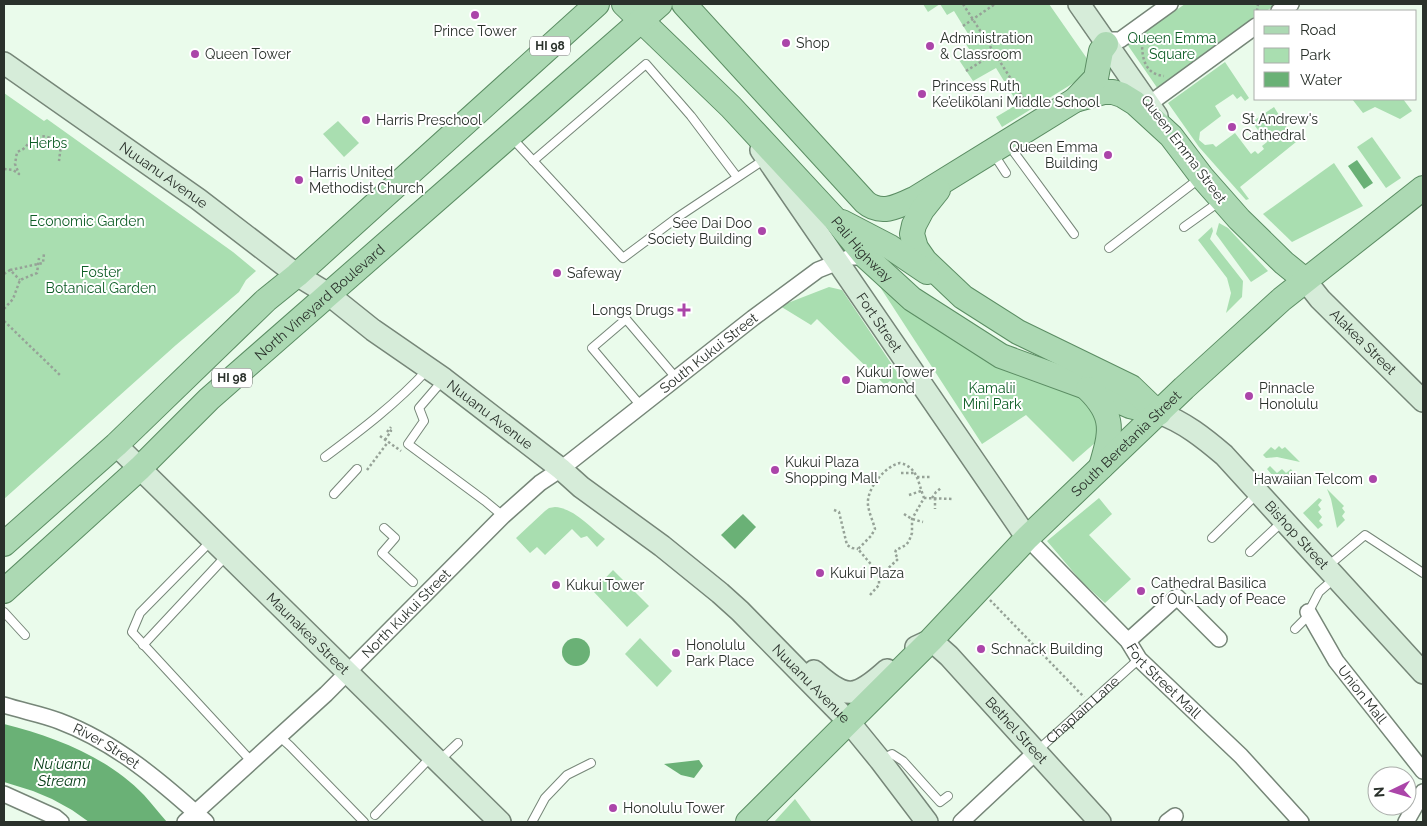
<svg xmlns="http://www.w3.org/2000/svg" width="1427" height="826" font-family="Raleway,sans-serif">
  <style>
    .green { fill: #a9deb0 }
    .water { fill: #6ab176 }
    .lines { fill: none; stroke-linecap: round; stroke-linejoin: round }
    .lane-casing { stroke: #768678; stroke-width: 10 }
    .street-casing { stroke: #768678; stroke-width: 18 }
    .secondary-casing { stroke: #768678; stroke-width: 24 }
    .primary-casing { stroke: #5b8d63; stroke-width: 26 }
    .path { stroke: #96a297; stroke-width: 2.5; stroke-dasharray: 2.5 2.5; stroke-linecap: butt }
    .lane { stroke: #fff; stroke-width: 8 }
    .street { stroke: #fff; stroke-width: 15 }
    .secondary { stroke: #d6ecd9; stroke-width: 21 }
    .primary { stroke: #acd9b3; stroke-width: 24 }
    .poi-dot { fill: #ab45a9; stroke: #fff; stroke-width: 2 }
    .labels { text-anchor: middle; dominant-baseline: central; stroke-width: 4; stroke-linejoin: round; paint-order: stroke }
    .shield { fill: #fff; stroke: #6a6f6b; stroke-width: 1 }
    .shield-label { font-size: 12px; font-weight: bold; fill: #2a312b }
    .poi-label { font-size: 14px; fill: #2a312b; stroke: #fff; text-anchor: start }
    .park-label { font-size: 14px; fill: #0f5e27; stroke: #fff }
    .street-label { font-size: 14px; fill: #2a312b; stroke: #fff }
    .water-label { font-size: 15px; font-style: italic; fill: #023a13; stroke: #fff }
  </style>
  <rect width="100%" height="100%" fill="#eafbeb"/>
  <g class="green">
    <polygon points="923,4 1049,4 1088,60 1090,68 1080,79 1002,127 996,117 1018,104 996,68 973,81 959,60 971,52 964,41 970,37 954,11 947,15 940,4 928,12"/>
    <polygon points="1185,4 1277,4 1266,11 1256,11 1256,19 1158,89 1127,44"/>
    <polygon points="1225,62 1249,98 1245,101 1241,96 1237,99 1233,94 1215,106 1221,116 1200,132 1199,140 1205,145 1213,144 1216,147 1235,133 1251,154 1255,151 1258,154 1264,149 1262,146 1267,142 1252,122 1274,107 1296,142 1240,187 1249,199 1246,200 1199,147 1168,103"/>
    <polygon points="4,93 44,121 47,119 233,252 256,271 246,280 239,292 176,345 4,499"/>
    <polygon points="1352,99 1403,99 1412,111 1400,119 1375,107 1363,113"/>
    <polygon points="338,121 359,143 344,157 323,134"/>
    <polygon points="1372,137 1401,178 1386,188 1357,147"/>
    <polygon points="1334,163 1363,206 1292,242 1263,214"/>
    <polygon points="1219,223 1228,228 1268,271 1251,282 1216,234"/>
    <polygon points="1212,227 1213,231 1210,239 1243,281 1242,297 1226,313 1231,293 1227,278 1198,240"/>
    <polygon points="869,270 1097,402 1104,435 1073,462 1026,415 982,444"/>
    <polygon points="829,287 842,290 907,387 903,394 890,381 885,385 817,319 811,325 780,306"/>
    <polygon points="1279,446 1282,449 1285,447 1300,462 1277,457 1266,458 1263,455 1271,447 1275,450"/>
    <polygon points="1270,466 1277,473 1282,469 1286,473 1291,469 1293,472 1280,484 1267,469"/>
    <polygon points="1327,489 1344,506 1342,508 1345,512 1342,516 1345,520 1337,528 1331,499"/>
    <polygon points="1099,498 1112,514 1089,535 1131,579 1105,603 1081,581 1047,541"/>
    <polygon points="1319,498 1322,500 1318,505 1321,509 1318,512 1322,517 1319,521 1323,525 1318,529 1303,513"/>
    <path d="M555,507C574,508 591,528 605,539L597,547L587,536L581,538L572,529L545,555L537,547L530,553L516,538L545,511L549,508Z"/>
    <polygon points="613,570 649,606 627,627 593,591"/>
    <polygon points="640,638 672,671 657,687 625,654"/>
    <polygon points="795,799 812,822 774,822"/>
  </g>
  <g class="water">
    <polygon points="1357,160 1373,183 1364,189 1348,166"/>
    <polygon points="743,514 756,527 735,549 721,535"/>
    <circle cx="576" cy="652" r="14"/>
    <path d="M4,724C55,737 106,756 144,795C152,804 159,813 167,822H89L72,810L52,799L33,791L4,782Z"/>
    <polygon points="699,760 703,766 694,778 681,775 664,764"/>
  </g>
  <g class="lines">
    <g class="lane-casing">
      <g id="lane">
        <polyline points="512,138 623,258 678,217 765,159"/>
        <polyline points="1008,144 1074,234"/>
        <polyline points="993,153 1006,173"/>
        <polyline points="533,161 646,64 691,116 737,177"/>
        <polyline points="1184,227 1219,202"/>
        <polyline points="1109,248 1200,178"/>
        <polyline points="443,380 419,408 424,421 408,444 485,501 503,516"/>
        <polyline points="641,406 592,348 626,319 677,379"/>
        <path d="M325,457C360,431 397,403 427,370"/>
        <polyline points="334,494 357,469"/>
        <polyline points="384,528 395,538 382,553 413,582"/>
        <polyline points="1212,538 1257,494"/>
        <polyline points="212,540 140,613 132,632 252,762"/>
        <polyline points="1250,552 1283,521"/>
        <polyline points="1328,566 1365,535 1423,573"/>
        <polyline points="4,612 25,635"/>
        <polyline points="1295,629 1305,619 1319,592 1335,578"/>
        <polyline points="143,645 227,555"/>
        <polyline points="280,737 290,746 364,822"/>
        <path id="s1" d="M1038,750L1139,659"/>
        <polyline points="882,759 892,754 903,761 940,802 948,796"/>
        <polyline points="440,760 458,743"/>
        <polyline points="375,815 431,757"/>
        <polyline points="532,822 545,798 567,775 591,763"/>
      </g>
    </g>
    <g class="street-casing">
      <g id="street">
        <polyline points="1279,11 1291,4"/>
        <polyline points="1106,44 1111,40 1120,40 1170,4"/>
        <polyline points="1149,104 1256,26"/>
        <path id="s2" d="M1027,538L1128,641L1139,659L1241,756L1301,822"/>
        <path id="s3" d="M1308,612L1336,661L1423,771"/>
        <polyline points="1128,641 1177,597 1219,639"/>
        <path id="s4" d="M4,705C22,711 41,714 59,721C115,742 162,782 206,822"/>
        <polyline points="4,794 55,817 61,822"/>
        <path id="s5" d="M185,822L326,694L503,516L540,483L561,469L753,318L818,270L851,257H866"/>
        <polyline points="961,822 1036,752"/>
        <polyline points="1167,822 1175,816"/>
        <polyline points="1406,822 1423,792"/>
      </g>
    </g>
    <g class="secondary-casing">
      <g id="secondary">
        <polyline points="1079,4 1157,116"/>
        <path id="s6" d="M4,63L198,199L297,275L328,294L373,330L444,379L561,469L581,487L662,546L720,593L740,611L849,722L880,760L927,822"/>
        <path id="s7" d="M761,150L1027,538"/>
        <path id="s8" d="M1305,280L1320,299L1423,401"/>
        <path id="s9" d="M1159,413C1184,422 1204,438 1224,455L1423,673"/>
        <path id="s10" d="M116,445L500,822"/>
        <path id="s11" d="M916,647L931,640L949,656L1100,822"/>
        <path d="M814,671C846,700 855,699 887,670"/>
      </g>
    </g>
    <g class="primary-casing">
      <g id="primary">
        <path id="s12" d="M624,4L731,107L834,218L866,257L912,299L1001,356L1086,387L1130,406L1159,413"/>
        <path d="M684,4L865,202C881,216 899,206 916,198L1075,100L1104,92H1113L1122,95L1135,103L1171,136L1202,177L1239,219L1284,263L1305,280"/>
        <polyline points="1075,100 1096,78 1101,51 1106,44"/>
        <polyline points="938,190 922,210 914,225 912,234 916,248 925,261 963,297 1018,332 1131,387 1157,412"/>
        <polyline points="842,222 890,247 927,272"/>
        <path d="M1088,389C1116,416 1111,433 1101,467"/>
        <polyline points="4,544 116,445 266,300 297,275 597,4"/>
        <path id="s13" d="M4,591L140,468L209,399L660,4"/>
        <path id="s14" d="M748,822L931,640L1027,538L1184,388L1282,299L1423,188"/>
      </g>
    </g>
    <g class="path">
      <polyline points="963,4 1029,107"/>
      <polyline points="1257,11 1258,4"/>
      <polyline points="963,26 995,4"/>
      <path d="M1142,42C1142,59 1145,74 1164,76"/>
      <polyline points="966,71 995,53"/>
      <polyline points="1007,85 1013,81"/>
      <path d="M4,169L13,170L19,174L15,164L17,152C28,148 25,145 32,140C42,132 53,138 61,145L59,161"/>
      <polyline points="10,270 43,263 44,253"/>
      <polyline points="4,274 10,270 20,280"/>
      <polyline points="4,309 13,299 20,280 37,273 39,258"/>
      <polyline points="4,321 60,375"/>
      <polyline points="387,432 391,427"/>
      <polyline points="380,436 401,451"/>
      <polyline points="385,440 391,431 389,429"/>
      <polyline points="367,470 388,442"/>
      <polyline points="901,473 916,473"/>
      <polyline points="917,477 930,477"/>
      <polyline points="909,495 921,491"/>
      <polyline points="924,498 954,499"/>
      <polyline points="932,498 936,492 941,488"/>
      <polyline points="935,498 935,509"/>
      <polyline points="834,510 839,512 847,545 852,548 858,549"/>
      <polyline points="904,514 912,519 923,522"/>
      <path d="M870,595L879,585V577L898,559L895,553L896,550L906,545L909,541L912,533V519L924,498C918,483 918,467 900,463C885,466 866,489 868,505C869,513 873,521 875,529L871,536L858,549L875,569L879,577"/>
      <polyline points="990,600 1084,697"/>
    </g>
    <use href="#lane" class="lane"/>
    <use href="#street" class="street"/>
    <use href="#secondary" class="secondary"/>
    <use href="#primary" class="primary"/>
  </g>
  <g class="poi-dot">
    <circle cx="475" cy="15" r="5"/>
    <circle cx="786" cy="43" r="5"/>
    <circle cx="930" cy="46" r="5"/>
    <circle cx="195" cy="54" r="5"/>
    <circle cx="922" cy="94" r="5"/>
    <circle cx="366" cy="120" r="5"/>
    <circle cx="1232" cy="127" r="5"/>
    <circle cx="1108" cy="155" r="5"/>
    <circle cx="299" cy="180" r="5"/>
    <circle cx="762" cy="231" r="5"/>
    <circle cx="557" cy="273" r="5"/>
    <path d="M681.5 302.5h5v5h5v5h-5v5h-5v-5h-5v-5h5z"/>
    <circle cx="846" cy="380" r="5"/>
    <circle cx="1249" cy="396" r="5"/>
    <circle cx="775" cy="470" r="5"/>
    <circle cx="1373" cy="479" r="5"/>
    <circle cx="820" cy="573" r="5"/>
    <circle cx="556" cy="585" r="5"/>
    <circle cx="1141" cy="591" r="5"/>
    <circle cx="981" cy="649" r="5"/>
    <circle cx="676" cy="653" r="5"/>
    <circle cx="613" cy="808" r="5"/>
  </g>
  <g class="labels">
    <g class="shield">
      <rect x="530" y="36.5" width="40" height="19" rx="4"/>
      <rect x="212" y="368.5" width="40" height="19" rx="4"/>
    </g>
    <g class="shield-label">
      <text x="550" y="46">HI 98</text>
      <text x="232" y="378">HI 98</text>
    </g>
    <g class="poi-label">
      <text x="475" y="31" text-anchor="middle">Prince Tower</text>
      <text x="940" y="38">Administration<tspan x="940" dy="16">&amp; Classroom</tspan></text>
      <text x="796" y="43">Shop</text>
      <text x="205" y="54">Queen Tower</text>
      <text x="932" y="86">Princess Ruth<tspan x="932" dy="16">Ke’elikōlani Middle School</tspan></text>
      <text x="1242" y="119">St Andrew's<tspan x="1242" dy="16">Cathedral</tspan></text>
      <text x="376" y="120">Harris Preschool</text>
      <text x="1098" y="147" text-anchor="end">Queen Emma<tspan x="1098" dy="16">Building</tspan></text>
      <text x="309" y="172">Harris United<tspan x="309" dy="16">Methodist Church</tspan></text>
      <text x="752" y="223" text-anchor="end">See Dai Doo<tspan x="752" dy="16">Society Building</tspan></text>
      <text x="567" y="273">Safeway</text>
      <text x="674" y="310" text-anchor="end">Longs Drugs</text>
      <text x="856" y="372">Kukui Tower<tspan x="856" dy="16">Diamond</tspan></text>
      <text x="1259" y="388">Pinnacle<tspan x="1259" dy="16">Honolulu</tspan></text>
      <text x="785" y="462">Kukui Plaza<tspan x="785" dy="16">Shopping Mall</tspan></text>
      <text x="1363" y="479" text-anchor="end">Hawaiian Telcom</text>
      <text x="830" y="573">Kukui Plaza</text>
      <text x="1151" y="583">Cathedral Basilica<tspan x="1151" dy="16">of Our Lady of Peace</tspan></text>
      <text x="566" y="585">Kukui Tower</text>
      <text x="686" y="645">Honolulu<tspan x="686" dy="16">Park Place</tspan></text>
      <text x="991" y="649">Schnack Building</text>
      <text x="623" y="808">Honolulu Tower</text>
    </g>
    <g class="park-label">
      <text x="1172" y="38">Queen Emma<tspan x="1172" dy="16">Square</tspan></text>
      <text x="48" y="143">Herbs</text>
      <text x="87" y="221">Economic Garden</text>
      <text x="101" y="272">Foster<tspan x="101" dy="16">Botanical Garden</tspan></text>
      <text x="992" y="388">Kamalii<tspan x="992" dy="16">Mini Park</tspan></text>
    </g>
    <g class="street-label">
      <text transform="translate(1184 149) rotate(53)">Queen Emma Street</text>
      <text stroke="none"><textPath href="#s6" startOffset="195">Nuuanu Avenue</textPath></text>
      <text stroke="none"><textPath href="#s12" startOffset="342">Pali Highway</textPath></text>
      <text stroke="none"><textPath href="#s13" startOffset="428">North Vineyard Boulevard</textPath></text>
      <text stroke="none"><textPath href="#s7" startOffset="209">Fort Street</textPath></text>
      <text stroke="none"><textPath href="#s8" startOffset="85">Alakea Street</textPath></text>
      <text stroke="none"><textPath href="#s5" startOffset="704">South Kukui Street</textPath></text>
      <text stroke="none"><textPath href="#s6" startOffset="600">Nuuanu Avenue</textPath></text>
      <text stroke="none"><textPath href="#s14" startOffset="535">South Beretania Street</textPath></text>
      <text stroke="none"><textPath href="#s9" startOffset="186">Bishop Street</textPath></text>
      <text stroke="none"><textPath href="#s5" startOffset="304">North Kukui Street</textPath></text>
      <text stroke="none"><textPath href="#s10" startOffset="269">Maunakea Street</textPath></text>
      <text stroke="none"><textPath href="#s2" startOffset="198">Fort Street Mall</textPath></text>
      <text stroke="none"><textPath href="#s6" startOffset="1020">Nuuanu Avenue</textPath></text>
      <text stroke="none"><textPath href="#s3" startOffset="99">Union Mall</textPath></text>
      <text stroke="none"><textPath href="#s1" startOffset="60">Chaplain Lane</textPath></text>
      <text stroke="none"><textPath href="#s11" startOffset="141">Bethel Street</textPath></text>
      <text stroke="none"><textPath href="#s4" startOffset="111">River Street</textPath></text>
    </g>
    <g class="water-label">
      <text x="62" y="764">Nu'uanu<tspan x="62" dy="17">Stream</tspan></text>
    </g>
  </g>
  <rect width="1427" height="826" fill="none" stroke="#2a312b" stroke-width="10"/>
  <rect x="1254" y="10" width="162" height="90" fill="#ffffff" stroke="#aaadaa"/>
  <rect x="1264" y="26" width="25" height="8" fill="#acd9b3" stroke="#aaadaa"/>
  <text x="1300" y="35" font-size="15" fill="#2a312b">Road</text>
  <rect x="1264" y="48" width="25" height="15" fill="#a9deb0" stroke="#aaadaa"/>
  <text x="1300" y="60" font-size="15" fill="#2a312b">Park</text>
  <rect x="1264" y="72" width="25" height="15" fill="#6ab176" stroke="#aaadaa"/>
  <text x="1300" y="85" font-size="15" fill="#2a312b">Water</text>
  <g transform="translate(1392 791) rotate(265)"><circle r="24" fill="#ffffff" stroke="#aaadaa"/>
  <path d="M0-4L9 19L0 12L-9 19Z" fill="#ab45a9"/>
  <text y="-8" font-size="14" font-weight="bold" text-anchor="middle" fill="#2a312b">N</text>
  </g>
</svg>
